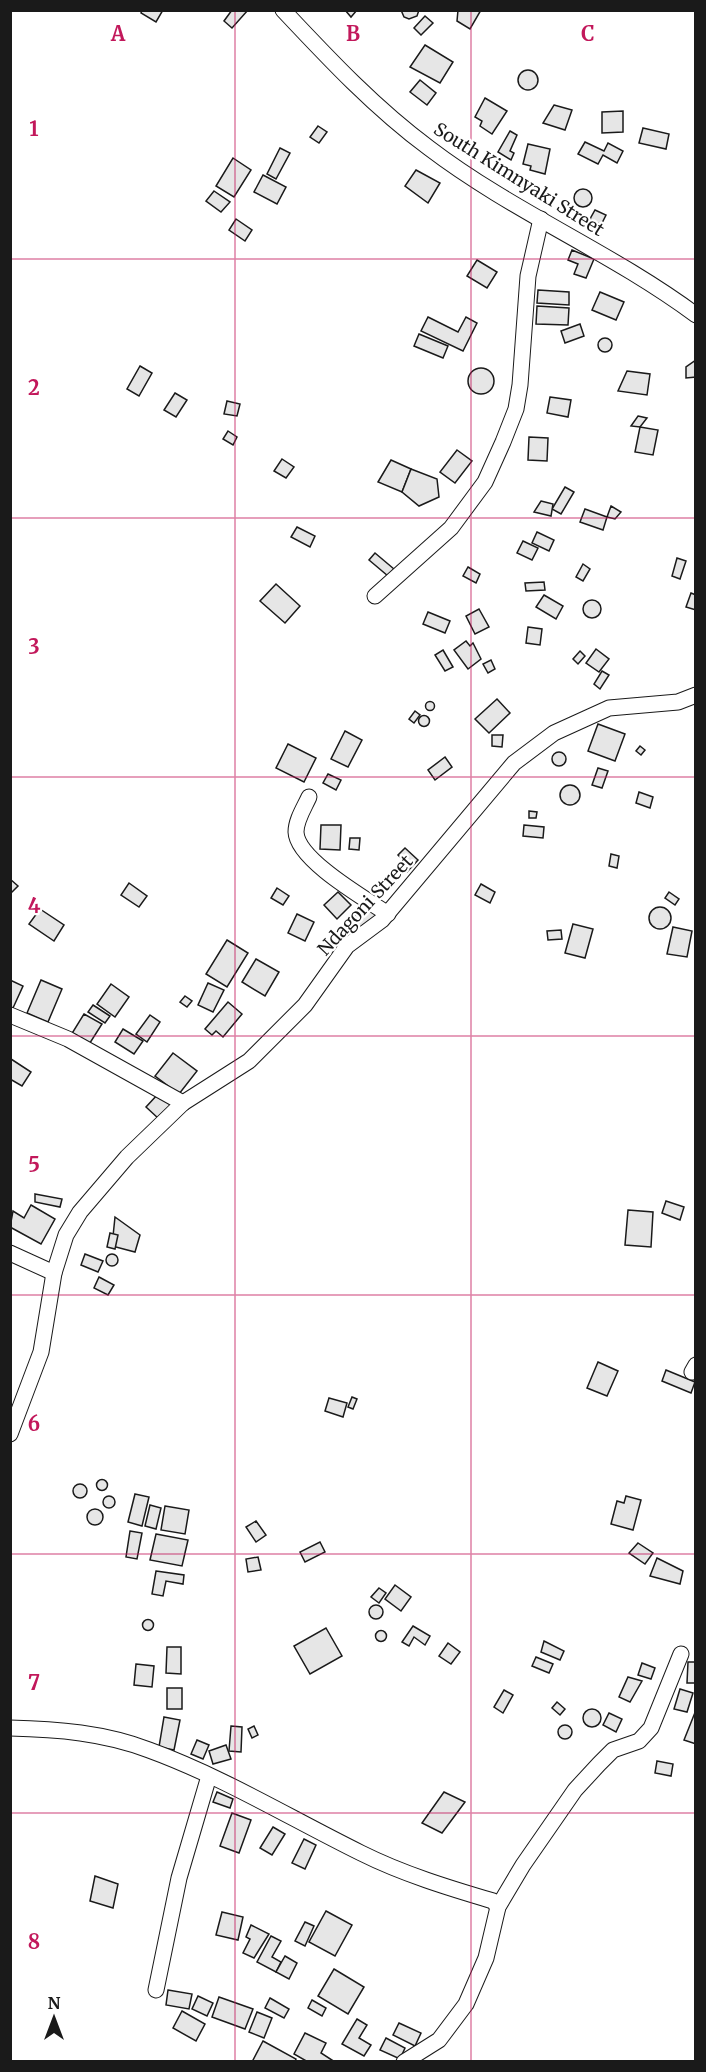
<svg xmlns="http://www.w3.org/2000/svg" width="706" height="2072" font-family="Merriweather,serif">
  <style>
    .building { fill: #e6e6e6; stroke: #1a1a1a; stroke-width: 1.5 }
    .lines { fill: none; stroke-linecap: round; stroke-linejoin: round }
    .street-casing { stroke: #1a1a1a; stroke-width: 17 }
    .street { stroke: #fff; stroke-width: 15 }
    .grid { fill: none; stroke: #c2185b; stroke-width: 1.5; stroke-opacity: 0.55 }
    .labels { text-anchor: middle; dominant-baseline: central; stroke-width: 4.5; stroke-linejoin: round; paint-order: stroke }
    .street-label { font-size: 18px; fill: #1a1a1a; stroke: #fff }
    .grid-label { font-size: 20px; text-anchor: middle; font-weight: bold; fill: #c2185b; stroke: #fff; stroke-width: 4.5; stroke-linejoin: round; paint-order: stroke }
  </style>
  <rect width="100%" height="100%" fill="#fff"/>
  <g class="building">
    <polygon points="142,10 163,10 156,22 141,13"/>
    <polygon points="232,10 248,10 232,28 224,21"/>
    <polygon points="345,10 357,10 351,17"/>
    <polygon points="401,10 419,10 417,16 409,19 404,17"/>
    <polygon points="458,10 481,10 470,29 457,21"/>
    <polygon points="425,16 433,23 421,35 414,28"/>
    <polygon points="425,45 453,62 440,83 410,67"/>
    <circle cx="528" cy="80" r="10"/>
    <polygon points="420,80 436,93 427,105 410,92"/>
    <polygon points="485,98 507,111 492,134 480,126 482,121 475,117"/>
    <polygon points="554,105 572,110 565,130 543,123"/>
    <polygon points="623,111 623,132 602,133 602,112"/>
    <polygon points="318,126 327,132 319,143 310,137"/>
    <polygon points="643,128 669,134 666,149 639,143"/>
    <polygon points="510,131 517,135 510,151 514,153 511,160 498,152"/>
    <polygon points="585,142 604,151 608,143 623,151 617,163 603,155 598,164 578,154"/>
    <polygon points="528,144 550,149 545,174 530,170 531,166 523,164"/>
    <polygon points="280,148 290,153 276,179 267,174"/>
    <polygon points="233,158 251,170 234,197 216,186"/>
    <polygon points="416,170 440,183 428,203 405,186"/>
    <polygon points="263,175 286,187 277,204 254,192"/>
    <circle cx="583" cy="198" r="9"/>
    <polygon points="214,191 230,202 221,212 206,201"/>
    <polygon points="595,210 606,215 601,225 590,219"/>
    <polygon points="236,219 252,230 245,241 229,230"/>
    <polygon points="572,250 594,259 586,278 574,274 578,264 568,260"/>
    <polygon points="477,260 497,272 487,288 467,276"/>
    <polygon points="538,290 569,292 569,305 537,303"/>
    <polygon points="600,292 624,302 616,320 592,310"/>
    <polygon points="537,306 569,308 568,325 536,324"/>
    <polygon points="428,317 458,332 466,317 477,323 463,351 421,331"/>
    <polygon points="580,324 584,336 565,343 561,331"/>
    <polygon points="419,334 448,346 443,358 414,346"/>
    <circle cx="605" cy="345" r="7"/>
    <polygon points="696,360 696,377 686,378 686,367"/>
    <polygon points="140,366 152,373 139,396 127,389"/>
    <circle cx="481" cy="381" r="13"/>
    <polygon points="627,371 650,374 647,395 618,391"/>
    <polygon points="175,393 187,400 176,417 164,410"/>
    <polygon points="550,397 571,400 568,417 547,413"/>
    <polygon points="227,401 240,404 237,416 224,414"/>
    <polygon points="638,416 647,418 640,427 631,426"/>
    <polygon points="640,427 658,430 653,455 635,452"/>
    <polygon points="228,431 237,437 233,445 223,439"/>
    <polygon points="529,437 548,438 547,461 528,460"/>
    <polygon points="457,450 472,461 455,483 440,472"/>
    <polygon points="282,459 294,467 286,478 274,471"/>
    <polygon points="391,460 411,469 402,492 378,482"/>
    <polygon points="411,469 437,479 439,497 419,506 402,492"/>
    <polygon points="565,487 574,492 561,514 552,509"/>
    <polygon points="541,501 553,504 551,516 534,512"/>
    <polygon points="611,506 621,512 615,519 607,517"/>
    <polygon points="585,509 607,517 603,530 580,522"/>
    <polygon points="297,527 315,536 310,547 291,537"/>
    <polygon points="537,532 554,540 549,551 532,543"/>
    <polygon points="523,541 538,548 532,560 517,553"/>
    <polygon points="375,553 394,569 388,576 369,560"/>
    <polygon points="677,558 686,561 680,579 672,576"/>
    <polygon points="583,564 590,569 583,581 576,577"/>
    <polygon points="468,567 480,574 476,583 463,576"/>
    <polygon points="544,582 545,590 526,591 525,583"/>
    <polygon points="276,584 300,606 285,623 260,601"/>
    <polygon points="691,593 696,595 696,610 686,607"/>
    <polygon points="544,595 563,606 556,619 536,607"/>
    <circle cx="592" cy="609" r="9"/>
    <polygon points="479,609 489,627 475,634 466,616"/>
    <polygon points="428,612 450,621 445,633 423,624"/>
    <polygon points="528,627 542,629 540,645 526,643"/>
    <polygon points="466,641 470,646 473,643 481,659 468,669 454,650"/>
    <polygon points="596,649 609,659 599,672 586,663"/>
    <polygon points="443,650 453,667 445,671 435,655"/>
    <polygon points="580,651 585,656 578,664 573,659"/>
    <polygon points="491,660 495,669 488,673 483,664"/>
    <polygon points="602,671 609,675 600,689 594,684"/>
    <polygon points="497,699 510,713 489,733 475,719"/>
    <circle cx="430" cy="706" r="4.5"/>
    <polygon points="415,711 420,715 414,723 409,719"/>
    <circle cx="424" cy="721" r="5.5"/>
    <polygon points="598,724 625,734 615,761 588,751"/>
    <polygon points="345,731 362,740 348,767 331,759"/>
    <polygon points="492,735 503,735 502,747 492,746"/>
    <polygon points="288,744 316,758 304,782 276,768"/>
    <polygon points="640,746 645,750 641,755 636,751"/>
    <circle cx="559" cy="759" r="7"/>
    <polygon points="445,757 452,767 435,780 428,770"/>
    <polygon points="598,768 608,771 602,788 592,785"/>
    <polygon points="328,774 341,780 336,790 323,783"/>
    <circle cx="570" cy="795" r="10"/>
    <polygon points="639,792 653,797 650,808 636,803"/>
    <polygon points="529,811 537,812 536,818 529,818"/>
    <polygon points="321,825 341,825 340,850 320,849"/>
    <polygon points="524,825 544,827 543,838 523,836"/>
    <polygon points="350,838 360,838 359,850 349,849"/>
    <polygon points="405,848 418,860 407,872 400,866 404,861 398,855"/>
    <polygon points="611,854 619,856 617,868 609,866"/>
    <polygon points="10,879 18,886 10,894"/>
    <polygon points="129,883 147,896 139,907 121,895"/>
    <polygon points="481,884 495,892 490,903 475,895"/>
    <polygon points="277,888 289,896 283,905 271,898"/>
    <polygon points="338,892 351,905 337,919 324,905"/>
    <polygon points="669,892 679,899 675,905 665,898"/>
    <polygon points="373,907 379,920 351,932 345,920"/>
    <circle cx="660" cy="918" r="11"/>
    <polygon points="40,909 64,925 54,941 29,924"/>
    <polygon points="297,914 314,922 305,941 288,933"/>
    <polygon points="573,924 593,929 585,958 565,953"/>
    <polygon points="673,927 692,931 687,957 667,954"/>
    <polygon points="561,930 562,939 548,940 547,931"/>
    <polygon points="227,940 248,953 227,987 206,974"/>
    <polygon points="256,959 279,972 265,996 242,982"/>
    <polygon points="10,980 23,986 13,1008 10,1006"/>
    <polygon points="41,980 62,989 48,1022 27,1013"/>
    <polygon points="208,983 224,990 213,1012 198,1005"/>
    <polygon points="111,984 129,997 115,1017 97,1004"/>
    <polygon points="185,996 192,1001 187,1007 180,1002"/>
    <polygon points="228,1002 242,1014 223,1037 216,1031 212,1035 205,1029"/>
    <polygon points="93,1005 110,1016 105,1023 88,1012"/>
    <polygon points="84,1014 102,1024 88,1046 71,1035"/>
    <polygon points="150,1015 160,1022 147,1042 136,1034"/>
    <polygon points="123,1029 143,1041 134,1054 115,1042"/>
    <polygon points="173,1053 197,1071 179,1094 155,1076"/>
    <polygon points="11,1059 31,1072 22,1086 10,1079"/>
    <polygon points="158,1094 171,1105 159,1119 146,1107"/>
    <polygon points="35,1194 62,1199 60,1207 35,1202"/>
    <polygon points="666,1201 684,1207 680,1220 662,1213"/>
    <polygon points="31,1205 55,1219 41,1244 10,1227 13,1211 24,1218"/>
    <polygon points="628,1210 653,1212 651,1247 625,1245"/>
    <polygon points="115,1217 140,1235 135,1252 112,1246"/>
    <polygon points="110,1233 118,1235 115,1249 107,1247"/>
    <circle cx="112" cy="1260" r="6"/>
    <polygon points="85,1254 103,1261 98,1272 81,1265"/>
    <polygon points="99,1277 114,1285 108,1295 94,1288"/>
    <polygon points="598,1362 618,1371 607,1396 587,1388"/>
    <polygon points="666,1370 695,1382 691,1393 662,1381"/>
    <polygon points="352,1397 357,1399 353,1409 348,1407"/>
    <polygon points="329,1398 347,1403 343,1417 325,1411"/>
    <circle cx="102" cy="1485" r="5.5"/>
    <circle cx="80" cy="1491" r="7"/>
    <polygon points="135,1494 149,1497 142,1526 128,1522"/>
    <circle cx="109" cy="1502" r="6"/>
    <polygon points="626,1496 641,1500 633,1530 611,1524 617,1501 624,1503"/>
    <polygon points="150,1505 161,1508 156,1529 145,1526"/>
    <polygon points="165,1506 189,1510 185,1534 161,1530"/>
    <circle cx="95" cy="1517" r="8"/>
    <polygon points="256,1521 266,1535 256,1542 246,1527"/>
    <polygon points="130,1531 142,1533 137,1559 126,1557"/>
    <polygon points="156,1534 188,1540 182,1566 150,1560"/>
    <polygon points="320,1542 325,1552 305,1562 300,1552"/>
    <polygon points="638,1543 653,1553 645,1564 629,1553"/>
    <polygon points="258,1557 261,1570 248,1572 246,1559"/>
    <polygon points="657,1558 683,1571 680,1584 650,1576"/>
    <polygon points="156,1571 184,1575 183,1584 166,1581 163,1596 152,1594"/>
    <polygon points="395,1585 411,1597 401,1611 385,1599"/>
    <polygon points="379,1588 386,1593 379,1603 371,1597"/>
    <circle cx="376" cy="1612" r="7"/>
    <circle cx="148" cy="1625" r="5.5"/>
    <polygon points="413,1626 430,1636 425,1645 414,1637 409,1646 402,1642"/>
    <polygon points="326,1628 342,1656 310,1674 294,1646"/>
    <circle cx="381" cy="1636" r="5.5"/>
    <polygon points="544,1641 564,1651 560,1660 541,1652"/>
    <polygon points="448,1643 460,1652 451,1664 439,1656"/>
    <polygon points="167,1647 181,1647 181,1674 166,1673"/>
    <polygon points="536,1657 553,1664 549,1673 532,1666"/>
    <polygon points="688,1662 696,1662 696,1683 687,1683"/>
    <polygon points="642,1663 655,1668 651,1679 638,1675"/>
    <polygon points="136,1664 154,1666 152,1687 134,1685"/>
    <polygon points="628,1677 642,1681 630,1702 619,1697"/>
    <rect x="167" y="1688" width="15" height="21"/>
    <polygon points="680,1689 693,1693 687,1712 674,1709"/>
    <polygon points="504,1690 513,1695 503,1713 494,1707"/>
    <polygon points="557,1702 565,1709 560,1715 552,1708"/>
    <circle cx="592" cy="1718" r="9"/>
    <polygon points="696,1710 696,1744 684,1740"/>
    <polygon points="609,1713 622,1719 616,1732 603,1725"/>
    <polygon points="164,1717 180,1720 174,1750 159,1747"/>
    <circle cx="565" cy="1732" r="7"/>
    <polygon points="231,1726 242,1727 241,1752 229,1751"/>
    <polygon points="254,1726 258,1735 252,1738 248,1729"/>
    <polygon points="197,1740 209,1745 203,1759 191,1754"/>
    <polygon points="226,1745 231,1759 213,1764 209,1751"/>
    <polygon points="657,1761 673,1764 671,1776 655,1773"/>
    <polygon points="217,1792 233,1799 230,1808 213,1802"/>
    <polygon points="444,1792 465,1802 442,1833 422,1823"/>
    <polygon points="232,1813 251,1820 239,1853 220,1846"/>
    <polygon points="273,1827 285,1834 272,1855 260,1848"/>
    <polygon points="304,1839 316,1845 305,1869 292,1863"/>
    <polygon points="95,1876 118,1884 113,1908 90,1901"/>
    <polygon points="326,1911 352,1925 335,1956 309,1942"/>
    <polygon points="222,1912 243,1917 238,1940 216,1935"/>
    <polygon points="305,1922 314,1926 305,1946 295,1941"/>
    <polygon points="251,1925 269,1934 254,1958 243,1953 250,1939 246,1937"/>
    <polygon points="271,1936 281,1941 272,1957 281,1962 276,1972 257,1962"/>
    <polygon points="285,1956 297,1963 289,1979 276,1972"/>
    <polygon points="334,1969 364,1987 348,2014 318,1996"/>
    <polygon points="168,1990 192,1994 189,2009 166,2005"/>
    <polygon points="198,1996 213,2003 207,2016 192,2009"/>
    <polygon points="219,1997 253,2009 245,2029 212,2017"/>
    <polygon points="270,1998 289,2009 284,2018 265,2008"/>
    <polygon points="312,2000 326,2008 322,2016 308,2008"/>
    <polygon points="182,2011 205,2024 196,2041 173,2028"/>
    <polygon points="257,2012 272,2018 264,2038 249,2032"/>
    <polygon points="357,2019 367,2025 359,2038 371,2045 364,2056 342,2044"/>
    <polygon points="399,2023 421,2033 415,2046 393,2035"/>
    <polygon points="305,2033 326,2043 321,2053 335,2062 308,2062 294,2054"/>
    <polygon points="386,2038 405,2048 400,2059 380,2050"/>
    <polygon points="263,2041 296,2059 295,2062 252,2062"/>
  </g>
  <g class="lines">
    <g class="street-casing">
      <g id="street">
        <path d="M283,10C329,59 375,108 429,148C513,212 611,252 696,315"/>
        <polyline points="375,596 451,528 485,482 503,442 516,409 520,385 528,276 541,219"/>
        <path d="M309,797C304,808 296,820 296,832C297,860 366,899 388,914"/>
        <polyline points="10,1015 68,1039 183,1103"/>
        <polyline points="10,1253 54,1273"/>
        <polyline points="692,1372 696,1365"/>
        <polyline points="10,1434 41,1352 54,1273 66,1235 80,1212 127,1157 183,1103 249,1061 305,1005 347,946 382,920 514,763 554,733 609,708 678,702 696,695"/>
        <path d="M10,1728C57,1729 105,1733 149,1750C223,1777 290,1818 361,1853C403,1874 449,1888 493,1901L498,1907"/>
        <polyline points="156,1990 179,1878 209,1776"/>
        <polyline points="404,2062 439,2040 466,2004 486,1958 498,1907 523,1865 575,1790 599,1764 613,1750 639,1741 651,1728 681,1654"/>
      </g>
    </g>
    <use href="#street" class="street"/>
  </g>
  <path class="grid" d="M235,10V2062M471,10V2062M10,259H696M10,518H696M10,777H696M10,1036H696M10,1295H696M10,1554H696M10,1813H696"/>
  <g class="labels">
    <g class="street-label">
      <text transform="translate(519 179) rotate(32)">South Kimnyaki Street</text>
      <text transform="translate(365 905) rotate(-47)">Ndagoni Street</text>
    </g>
  </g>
  <g class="grid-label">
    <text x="118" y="41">A</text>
    <text x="353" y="41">B</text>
    <text x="588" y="41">C</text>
    <text x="34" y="136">1</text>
    <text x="34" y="395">2</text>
    <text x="34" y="654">3</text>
    <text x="34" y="913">4</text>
    <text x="34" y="1172">5</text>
    <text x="34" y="1431">6</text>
    <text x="34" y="1690">7</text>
    <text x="34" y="1949">8</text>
  </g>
  <rect width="706" height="2072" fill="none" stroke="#1a1a1a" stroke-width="24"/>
  <g transform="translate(54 2018)" stroke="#ffffff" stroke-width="4.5" paint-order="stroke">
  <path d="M0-4.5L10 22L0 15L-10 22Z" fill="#1a1a1a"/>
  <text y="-9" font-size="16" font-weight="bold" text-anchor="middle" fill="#1a1a1a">N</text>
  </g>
</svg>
